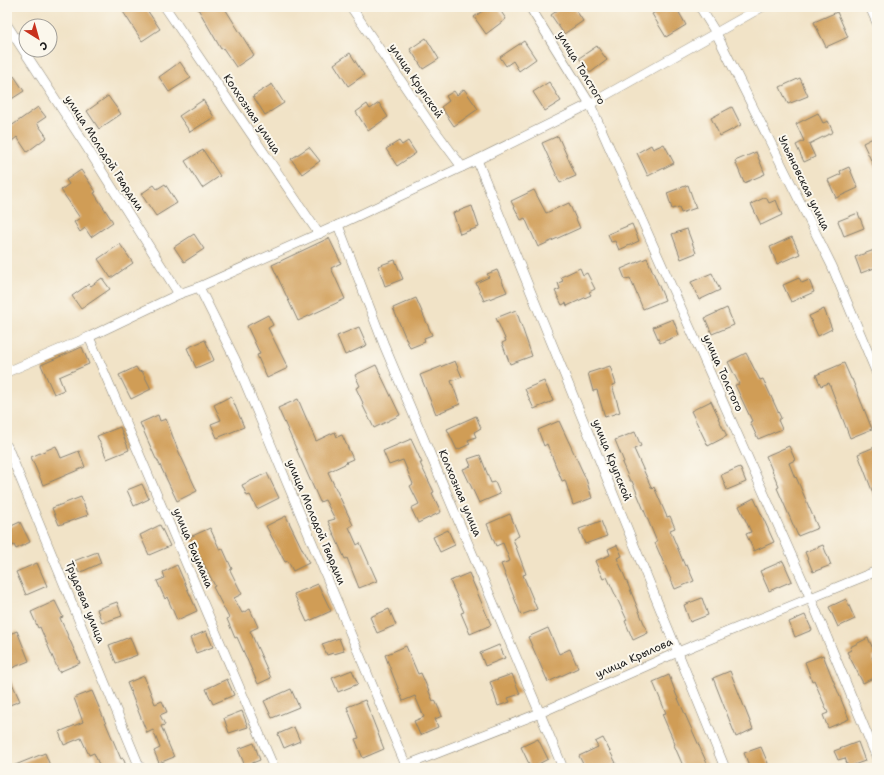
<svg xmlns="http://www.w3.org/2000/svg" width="884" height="775" font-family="'Shantell Sans',sans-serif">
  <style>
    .building { fill: #d09d57 }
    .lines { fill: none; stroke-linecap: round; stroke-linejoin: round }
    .minor-casing { stroke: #868072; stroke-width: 10 }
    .minor { stroke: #fff; stroke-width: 9 }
    .labels { text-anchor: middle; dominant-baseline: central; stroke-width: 4; stroke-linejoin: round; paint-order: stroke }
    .street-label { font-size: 11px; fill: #1c1c1c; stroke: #fbf7ec }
  </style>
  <rect width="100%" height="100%" fill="#fbf7ec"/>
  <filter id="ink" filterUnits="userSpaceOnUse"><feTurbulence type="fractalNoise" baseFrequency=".025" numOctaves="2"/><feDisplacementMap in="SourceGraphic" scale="8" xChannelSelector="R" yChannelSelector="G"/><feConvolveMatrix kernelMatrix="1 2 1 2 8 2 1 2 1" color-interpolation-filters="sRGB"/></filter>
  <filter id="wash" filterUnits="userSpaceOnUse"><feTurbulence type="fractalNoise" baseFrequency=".012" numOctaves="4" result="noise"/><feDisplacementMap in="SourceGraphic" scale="16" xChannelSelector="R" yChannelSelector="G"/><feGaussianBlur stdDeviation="0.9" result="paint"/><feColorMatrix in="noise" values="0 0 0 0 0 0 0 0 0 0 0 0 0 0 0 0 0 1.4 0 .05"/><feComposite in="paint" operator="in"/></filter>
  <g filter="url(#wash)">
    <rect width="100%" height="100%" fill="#f1e3c7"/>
    <g id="blocks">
      <g class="building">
        <polygon points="120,7 145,7 160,29 142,41"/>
        <polygon points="197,7 224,7 254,55 236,67 223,48 221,49"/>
        <polygon points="488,7 498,7 506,19 486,34 474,17"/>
        <polygon points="562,7 574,7 583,21 564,34 551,15"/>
        <polygon points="664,7 676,7 686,25 666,37 652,14"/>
        <polygon points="837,12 848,37 826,47 814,22"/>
        <polygon points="426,38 439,59 423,69 410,49"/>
        <polygon points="524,41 536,59 519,71 513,61 506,66 500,57"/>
        <polygon points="597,46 607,60 590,73 579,58"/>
        <polygon points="350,53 364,75 348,86 334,64"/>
        <polygon points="180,62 191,78 169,92 159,77"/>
        <polygon points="14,76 24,91 7,102 7,80"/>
        <polygon points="800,78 808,96 788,104 780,87"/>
        <polygon points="549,82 561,101 545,111 533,92"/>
        <polygon points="272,84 284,103 265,115 253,96"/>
        <polygon points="464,89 478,109 454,126 441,107 449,101 446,96 454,91 457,95"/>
        <polygon points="108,96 121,114 99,129 87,111"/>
        <polygon points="203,100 214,117 190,132 179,116"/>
        <polygon points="379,103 388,117 368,131 356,112 367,104 370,109"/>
        <polygon points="38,107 46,117 37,123 47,137 27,152 17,137 12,141 7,134 7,129"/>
        <polygon points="732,107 741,125 720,136 711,118"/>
        <polygon points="818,113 823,123 828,121 833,132 809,144 815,157 804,162 796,145 804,141 796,124"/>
        <polygon points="558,136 576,176 560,183 542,143"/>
        <polygon points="877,136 877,173 863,143"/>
        <polygon points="399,141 402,145 408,141 416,153 397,166 386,149"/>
        <polygon points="664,144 674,163 648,176 637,153 651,145 653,149"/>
        <polygon points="309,147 320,161 302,174 291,159"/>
        <polygon points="203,150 220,176 202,188 185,161"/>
        <polygon points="756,152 765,174 744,183 735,161"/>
        <polygon points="849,167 858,188 836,198 828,180 841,174 840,171"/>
        <polygon points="81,170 96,192 94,193 113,222 91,237 85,228 80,232 74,222 80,218 61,190 69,184 66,180"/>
        <polygon points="165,184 177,203 156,216 141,194 154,185 157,189"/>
        <polygon points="688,185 696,208 681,213 679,207 672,209 667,193"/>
        <polygon points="534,190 546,213 569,203 580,228 538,247 525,218 521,220 511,201"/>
        <polygon points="766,197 769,203 776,200 782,215 761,225 751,204"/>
        <polygon points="472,206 479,227 460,234 453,213"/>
        <polygon points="858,213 864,228 844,236 838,221"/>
        <polygon points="632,224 639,241 619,250 615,241 611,242 608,234"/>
        <polygon points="687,229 696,253 681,259 672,234"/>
        <polygon points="194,234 204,249 184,262 174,247"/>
        <polygon points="792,237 800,254 777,264 770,247"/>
        <polygon points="329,238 341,263 331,268 345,299 298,321 272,265"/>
        <polygon points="120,244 133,263 111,278 98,259"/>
        <polygon points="877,249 877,267 861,273 855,257"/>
        <polygon points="647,258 665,300 643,309 630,278 625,279 621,269"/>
        <polygon points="395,260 403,279 385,286 378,266"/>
        <polygon points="580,268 583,275 587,273 595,289 589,292 591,295 567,306 566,303 562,305 555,291 560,289 558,283 563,281 561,277"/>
        <polygon points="497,270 507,292 484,301 476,283 489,277 487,274"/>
        <polygon points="712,273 720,290 699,300 691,282"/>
        <polygon points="102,278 110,289 81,309 72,296 89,284 91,286"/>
        <polygon points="799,278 802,283 809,280 814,292 791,302 783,285"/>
        <polygon points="416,298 432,335 424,338 425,342 410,348 393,308"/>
        <polygon points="727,308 734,325 712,334 705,318"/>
        <polygon points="824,309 832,329 818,336 809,316"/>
        <polygon points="516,310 532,356 510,364 502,343 506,341 496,318"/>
        <polygon points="268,315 273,325 268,328 288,368 267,378 257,355 260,354 247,326"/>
        <polygon points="673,319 679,335 660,343 653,327"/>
        <polygon points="359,327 367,345 345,355 337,336"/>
        <polygon points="205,340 214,360 196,368 187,348"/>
        <polygon points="82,347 89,364 59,377 64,390 54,394 41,365"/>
        <polygon points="746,353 760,380 763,379 781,418 778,420 782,429 758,439 750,422 752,421 735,385 739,384 728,362"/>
        <polygon points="455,361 462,377 451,381 460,404 436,414 420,375"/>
        <polygon points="844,363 851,379 852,379 872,429 850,438 829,383 821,386 816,375"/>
        <polygon points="376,365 400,415 374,428 362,404 363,403 356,388 360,386 355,375"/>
        <polygon points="610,366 616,384 612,385 620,412 605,417 597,390 593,391 588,373"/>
        <polygon points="136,367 139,372 142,371 151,389 131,399 119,375"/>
        <polygon points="544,381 553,401 534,409 525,389"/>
        <polygon points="231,396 244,427 217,438 211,424 221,420 214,405"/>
        <polygon points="298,399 316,441 335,432 337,437 342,435 353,459 346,462 347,463 328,472 353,525 349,527 357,545 360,543 377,581 359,588 347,558 345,559 328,521 335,519 325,500 320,502 278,408"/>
        <polygon points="711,401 719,418 718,418 727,436 708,446 691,411"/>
        <polygon points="158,415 160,421 166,419 178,450 197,491 177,501 157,459 156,459 140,423"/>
        <polygon points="476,416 481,428 474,432 476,437 468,440 470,444 457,450 447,429"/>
        <polygon points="559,421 586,479 592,498 573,505 565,480 562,481 547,444 544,446 538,430"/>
        <polygon points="120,427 129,450 107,459 97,436"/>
        <polygon points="635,432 641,446 634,449 652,489 654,487 667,517 670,516 675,528 670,530 685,566 687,565 694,581 675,589 655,543 657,542 632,481 630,481 622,463 624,462 615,440"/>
        <polygon points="411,439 422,463 420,463 434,492 432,493 441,512 418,523 411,508 419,504 410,486 413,484 403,460 389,465 383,451"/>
        <polygon points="56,446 61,458 79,451 85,467 43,485 31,457"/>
        <polygon points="789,446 795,460 789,463 795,478 796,477 818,528 798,536 777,488 779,487 766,456"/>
        <polygon points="877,446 877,501 876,501 858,454"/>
        <polygon points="480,455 491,483 495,482 500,494 479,503 463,469 471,466 468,459"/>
        <polygon points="740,467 746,482 727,490 721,475"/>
        <polygon points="267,473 279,498 257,509 250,495 247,496 242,485"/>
        <polygon points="142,484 149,499 134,506 127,490"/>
        <polygon points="81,497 88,515 59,525 52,508"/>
        <polygon points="754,498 774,542 754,551 746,534 751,532 739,506"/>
        <polygon points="510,514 519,536 513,539 526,574 523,575 537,609 521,615 501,564 510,561 503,543 496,546 487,524"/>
        <polygon points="286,516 309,563 293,571 288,561 285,562 266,526"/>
        <polygon points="601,521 607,536 585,544 579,529"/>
        <polygon points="20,522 30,542 16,549 14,545 7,548 7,528"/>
        <polygon points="160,525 170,546 149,555 140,535"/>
        <polygon points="210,528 220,550 223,549 232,569 230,570 242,594 234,598 242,613 250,609 258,627 250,631 271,678 258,684 237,637 235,638 227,619 229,618 213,587 215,586 190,537"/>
        <polygon points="448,530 455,545 440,552 433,537"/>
        <polygon points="617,545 622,556 617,558 648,633 633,640 625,621 627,620 607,577 603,579 595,561 610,555 608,549"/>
        <polygon points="823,545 831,565 813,572 805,552"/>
        <polygon points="97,552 101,563 79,573 74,561"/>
        <polygon points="783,561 792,581 769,591 760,571"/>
        <polygon points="37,563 47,586 26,595 16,572"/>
        <polygon points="177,565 197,611 177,620 167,597 165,599 157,581 165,578 163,572"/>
        <polygon points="469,573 491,625 470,634 461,613 464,612 450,581"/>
        <polygon points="318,584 331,611 307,622 294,594"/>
        <polygon points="702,598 708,615 690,622 684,605"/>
        <polygon points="846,599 855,619 838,627 829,607"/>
        <polygon points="55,601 63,617 60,618 80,663 59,672 40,627 38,628 31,612"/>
        <polygon points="117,602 122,616 102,623 97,609"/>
        <polygon points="389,609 396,625 377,633 370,617"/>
        <polygon points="805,615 812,630 795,637 789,622"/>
        <polygon points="548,628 559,654 570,649 578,668 548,682 528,637"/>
        <polygon points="17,631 29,661 7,670 7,654 11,652 7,642 7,635"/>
        <polygon points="206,631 213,647 196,653 190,638"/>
        <polygon points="130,637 137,655 116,663 109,645"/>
        <polygon points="339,638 344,651 334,654 333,653 327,655 322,644"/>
        <polygon points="868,638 876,655 872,657 877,669 877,676 863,683 847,652 851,650 850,647"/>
        <polygon points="499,645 505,658 485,666 480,653"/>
        <polygon points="406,646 418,674 421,673 433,701 435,700 442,716 435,719 438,727 420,735 414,721 424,717 415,696 403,701 385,655"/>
        <polygon points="823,655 849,719 828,728 823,715 828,713 814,680 812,681 805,662"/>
        <polygon points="352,670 358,684 338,692 332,678"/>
        <polygon points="730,671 753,729 736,737 713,678"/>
        <polygon points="7,672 20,701 7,706"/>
        <polygon points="512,674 520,694 508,698 510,702 498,706 490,682"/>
        <polygon points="669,675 676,694 709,768 684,768 674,745 675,744 662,714 666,713 653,682"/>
        <polygon points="144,676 155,704 162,701 167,712 160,715 165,725 161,726 174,757 159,763 154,751 160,748 153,730 147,733 127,683"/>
        <polygon points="227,679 234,695 213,704 206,689"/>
        <polygon points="291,689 299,707 272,718 264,701"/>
        <polygon points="92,691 121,759 123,758 127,768 99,768 100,767 94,753 89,755 81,738 64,745 59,732 83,722 74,698"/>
        <polygon points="365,700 384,749 363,758 355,739 359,738 347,707"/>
        <polygon points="242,711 248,727 229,733 224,718"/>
        <polygon points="294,727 300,741 284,748 278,734"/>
        <polygon points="603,738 616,763 606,768 585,768 579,756 598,747 595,742"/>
        <polygon points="538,739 548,759 531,768 521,747"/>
        <polygon points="858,742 865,761 848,767 845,758 838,760 834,751"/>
        <polygon points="254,743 260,760 245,766 238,749"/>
        <polygon points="761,747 770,768 750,768 744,753"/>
        <polygon points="45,753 51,768 8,768"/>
      </g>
    </g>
  </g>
  <g filter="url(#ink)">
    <use href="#blocks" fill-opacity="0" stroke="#868072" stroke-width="1"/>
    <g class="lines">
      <g class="minor-casing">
        <g id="minor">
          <polyline points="165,7 319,234"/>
          <polyline points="351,7 431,125 462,167"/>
          <polyline points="530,7 590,104 811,599 877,758"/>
          <polyline points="700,7 716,33 832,266 877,374"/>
          <polyline points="870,7 877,23"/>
          <polyline points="7,25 86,146 179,294"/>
          <polyline points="477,160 725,768"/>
          <polyline points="338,225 384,345 563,768"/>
          <polyline points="199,287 235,359 407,768"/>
          <polyline points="89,337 274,768"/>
          <polyline points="7,372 89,337 179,294 199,287 338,225 477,160 590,104 762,7"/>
          <polyline points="7,446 140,768"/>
          <polyline points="402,767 540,713 678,652 877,571"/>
        </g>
      </g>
      <use href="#minor" class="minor"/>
    </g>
  </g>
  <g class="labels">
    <g class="street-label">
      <text transform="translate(581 68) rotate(59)">улица Толстого</text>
      <text transform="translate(416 81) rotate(56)">улица Крупской</text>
      <text transform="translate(252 114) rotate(56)">Колхозная улица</text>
      <text transform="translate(104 153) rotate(57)">улица Молодой Гвардии</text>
      <text transform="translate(804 183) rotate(64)">Ульяновская улица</text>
      <text transform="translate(723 373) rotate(66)">улица Толстого</text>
      <text transform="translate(612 460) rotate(68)">улица Крупской</text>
      <text transform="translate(460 493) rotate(67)">Колхозная улица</text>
      <text transform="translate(316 522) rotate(67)">улица Молодой Гвардии</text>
      <text transform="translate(193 548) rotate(67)">улица Баумана</text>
      <text transform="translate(85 602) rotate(68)">Трудовая улица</text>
      <text transform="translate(634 658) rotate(-24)">улица Крылова</text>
    </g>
  </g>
  <rect width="884" height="775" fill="none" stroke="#fbf7ec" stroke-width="24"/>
  <g transform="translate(38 38) rotate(143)"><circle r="19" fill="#fbf7ec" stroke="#a29f99"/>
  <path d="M0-3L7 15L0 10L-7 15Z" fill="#c8321e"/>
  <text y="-6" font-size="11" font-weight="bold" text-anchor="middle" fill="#1c1c1c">С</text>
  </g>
</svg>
